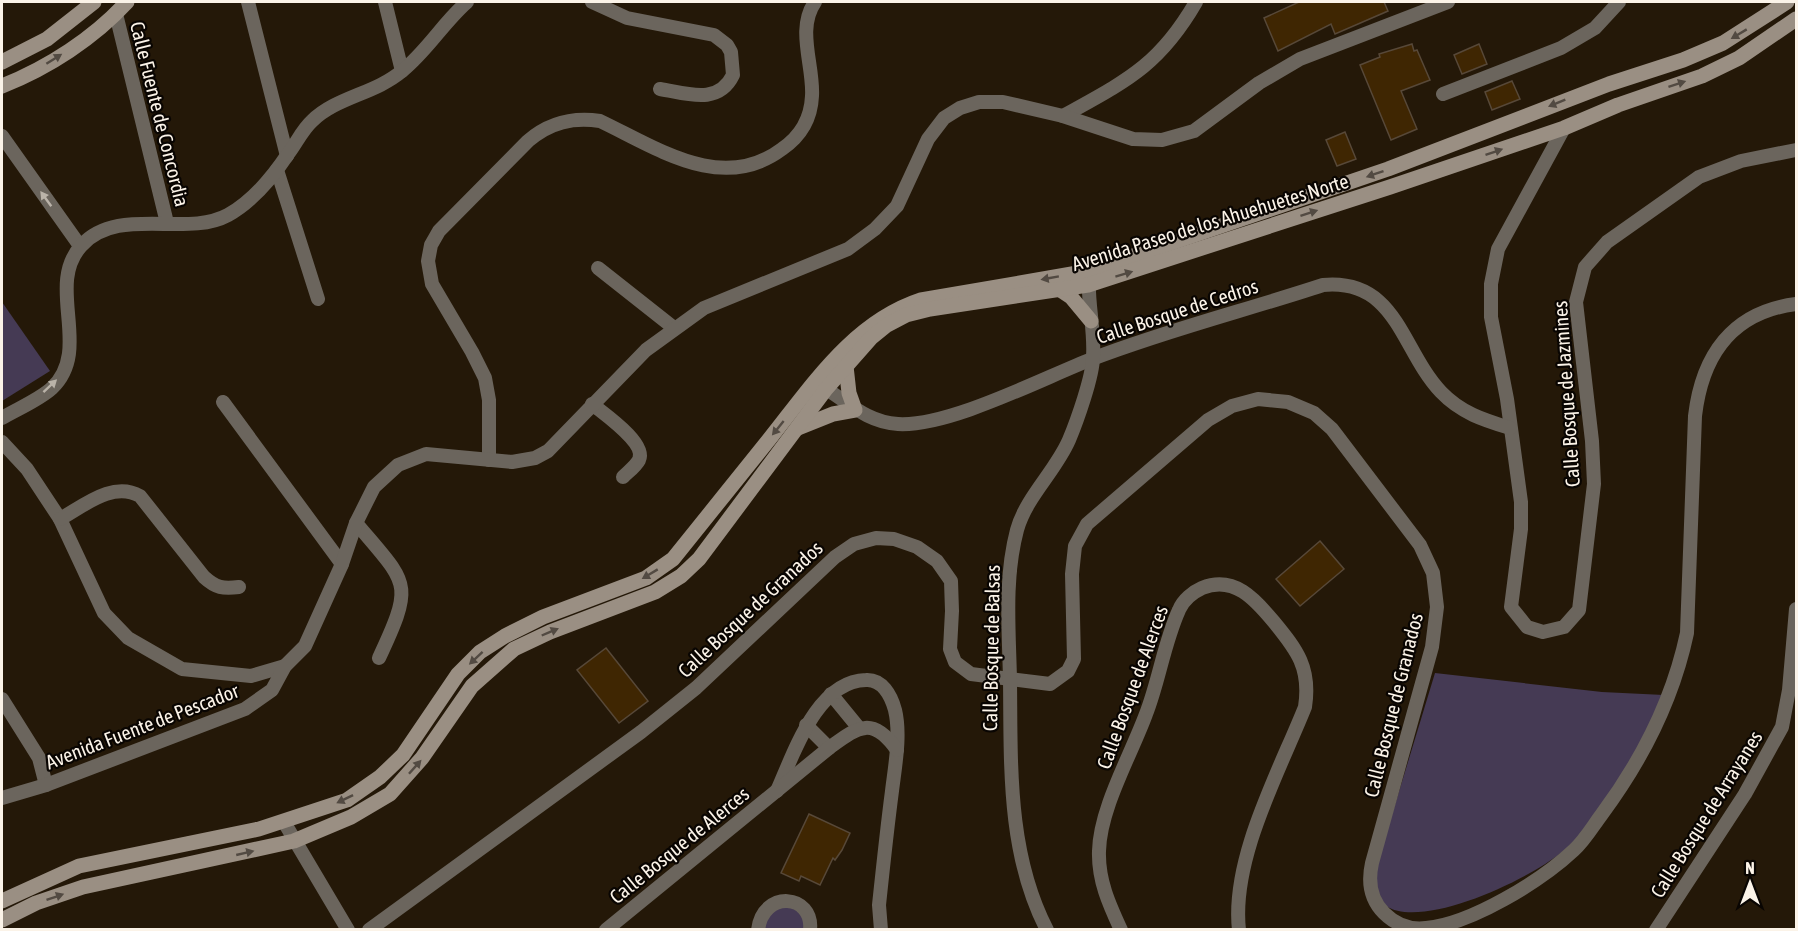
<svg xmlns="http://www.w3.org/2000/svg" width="1798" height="931" font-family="'Asap Condensed',sans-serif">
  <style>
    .green { fill: #453a54 }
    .building { fill: #3f2602; stroke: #574838; stroke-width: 1.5 }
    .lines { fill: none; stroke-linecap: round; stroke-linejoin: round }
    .street { stroke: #6b655d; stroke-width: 14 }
    .secondary { stroke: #9a8f83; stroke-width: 15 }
    .oneway { fill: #524a42 }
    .oneway2 { fill: #bab3a9 }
    .labels { text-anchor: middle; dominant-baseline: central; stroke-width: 4.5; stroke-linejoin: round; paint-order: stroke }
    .street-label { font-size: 20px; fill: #fbf3e8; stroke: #090502 }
  </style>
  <rect width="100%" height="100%" fill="#241808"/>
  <g class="green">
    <polygon points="2,302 50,371 2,401"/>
    <path d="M1435,673L1602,692L1664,695C1639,747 1612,804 1570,845C1539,876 1423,931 1386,906C1376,893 1375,880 1377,864Z"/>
    <polygon points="787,905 804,915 806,929 762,930 769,911"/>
  </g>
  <g class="building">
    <polygon points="1299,2 1384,2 1388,11 1335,34 1331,24 1278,51 1264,18"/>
    <polygon points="1412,44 1414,51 1417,50 1430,80 1401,91 1417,129 1391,140 1360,65 1380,57 1379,54"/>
    <polygon points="1479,44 1487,64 1462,74 1454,55"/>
    <polygon points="1512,81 1520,99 1492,110 1485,92"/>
    <polygon points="1345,132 1356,159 1337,166 1326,140"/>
    <polygon points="1320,541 1344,569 1300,606 1276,579"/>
    <polygon points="606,648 648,701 619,723 577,670"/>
    <polygon points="809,814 850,833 842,850 835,860 833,858 820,885 801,876 799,881 781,873"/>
  </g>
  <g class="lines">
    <g class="street">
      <polyline points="248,2 287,156"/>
      <polyline points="385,2 402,71"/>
      <path d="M592,2L627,18L714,35L727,45L731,52L733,75C718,106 686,93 660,89"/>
      <polyline points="116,14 167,223"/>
      <polyline points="1443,94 1561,48 1595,28 1619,2"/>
      <path d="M1063,116C1126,81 1159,66 1196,2"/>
      <polyline points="1564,128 1498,249 1491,284 1491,317 1507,399 1521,502 1521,529 1511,607 1527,627 1543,632 1564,627 1579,610 1594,484 1592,441 1576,302 1585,267 1607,242 1699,177 1741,161 1796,150"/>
      <polyline points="2,136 80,246"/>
      <polyline points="277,170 318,299"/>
      <polyline points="598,268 674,328"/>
      <path d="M818,384C845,399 865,422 898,424C949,427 1043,378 1092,359C1167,330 1247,310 1323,285C1397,278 1401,350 1441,392C1461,413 1484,420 1510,428"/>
      <polyline points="223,402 342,564"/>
      <path d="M592,404C604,414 647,443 639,460C636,466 628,472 623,477"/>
      <path d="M2,418C17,409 39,400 52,388C93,349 45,286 81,246C117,205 186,238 228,215C253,201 272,178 288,154C296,144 302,130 312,121C336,97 375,94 402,71C427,51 443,23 467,2"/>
      <polyline points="2,442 27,469 60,519 104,613 128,638 182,669 251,676 285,666"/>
      <path d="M489,460V400L485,378L472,352L432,284L428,261L431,245L439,231L528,141C550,122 573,117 600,121C657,148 722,194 782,149C801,136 811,119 812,96C814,66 796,29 815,2"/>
      <path d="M60,519C85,505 113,481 140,496L204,577C216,588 223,589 239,587"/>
      <path d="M356,523C408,585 415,581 379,658"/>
      <polyline points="831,694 858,727"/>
      <polyline points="2,699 39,758 46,785"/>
      <polyline points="806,725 829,748"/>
      <path d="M777,791C794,753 817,681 866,680C882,679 891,695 895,710C901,735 895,766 892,791C887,829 883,867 879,905L881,930"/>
      <polyline points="2,798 46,785 245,709 272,690 285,666 305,646 342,564 356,523 374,487 398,465 426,454 512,462 535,458 548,451 646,350 704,308 848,249 875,229 897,206 928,139 944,118 960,108 979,102 1003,102 1063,116 1133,139 1162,140 1194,131 1259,83 1300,59 1448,2"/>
      <polyline points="284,822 348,930"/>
      <path d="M369,930L641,732L696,688L835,557L854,544L876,538L894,539L917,547L937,561L951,581L952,611L950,649L955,662L971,674L1050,684L1068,671L1074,659L1072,574L1075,546L1087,524L1208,420L1232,406L1258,399L1288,402L1314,413L1332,429L1420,545L1433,573L1437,607L1432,647L1372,863C1368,881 1370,899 1384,913C1395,924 1410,930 1426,928C1471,924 1541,881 1574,850C1585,840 1593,826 1602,814C1642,760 1673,699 1687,633L1695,416C1702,356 1732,312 1796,304"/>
      <path d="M606,930L829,748C858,727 872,715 897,750"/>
      <path d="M758,930C763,889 814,894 810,930"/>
      <path d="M1047,930C1007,853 1011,764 1010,680C1009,630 1004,579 1017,530C1026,497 1055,472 1069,440C1077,421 1093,376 1093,357C1095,329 1087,302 1089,275"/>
      <path d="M1121,930C1109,904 1098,880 1099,851C1100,808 1131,755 1146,714C1159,681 1164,643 1179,610C1183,600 1193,592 1202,588C1234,575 1255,599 1274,622C1297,650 1311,668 1305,707C1279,772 1231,859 1239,930"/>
      <polyline points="1656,930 1745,794 1782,727 1789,690 1796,609"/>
    </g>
    <g class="secondary">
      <polyline points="2,62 47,39 94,2"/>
      <path d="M2,86C48,68 94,38 127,2"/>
      <polyline points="1059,289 1071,297 1091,321"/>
      <polyline points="798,428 833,414 855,410 849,393 846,366"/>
      <path d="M2,901L79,866L259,829L347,800L380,777L403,755L458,674L480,652L505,636L543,617L646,578L673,559C706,518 738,478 771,437C814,383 854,322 921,300L1089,271L1388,169L1609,84L1683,60L1723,43L1787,2"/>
      <polyline points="2,920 36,903 83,887 294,841 351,817 390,794 422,758 472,686 514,649 550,632 655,592 681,576 699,559 826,389 871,338 887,325 906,315 930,309 1088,285 1390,187 1564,128 1618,105 1702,76 1739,58 1796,19"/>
    </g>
  </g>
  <defs><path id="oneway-solid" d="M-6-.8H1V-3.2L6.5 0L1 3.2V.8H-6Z" transform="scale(1.5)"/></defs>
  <g class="oneway">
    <use href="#oneway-solid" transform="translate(1739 34) rotate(149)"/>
    <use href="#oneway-solid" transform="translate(54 59) rotate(-32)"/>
    <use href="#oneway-solid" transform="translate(1677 84) rotate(-18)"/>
    <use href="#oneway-solid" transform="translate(1557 103) rotate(158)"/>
    <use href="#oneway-solid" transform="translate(1494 152) rotate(-19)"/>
    <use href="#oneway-solid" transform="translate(1375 174) rotate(161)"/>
    <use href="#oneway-solid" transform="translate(1309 213) rotate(-18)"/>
    <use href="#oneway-solid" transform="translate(1124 274) rotate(-17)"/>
    <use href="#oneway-solid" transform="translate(1050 278) rotate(170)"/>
    <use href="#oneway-solid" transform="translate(778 428) rotate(129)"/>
    <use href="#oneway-solid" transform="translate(650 574) rotate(149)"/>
    <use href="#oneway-solid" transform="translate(550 632) rotate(-23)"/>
    <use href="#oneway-solid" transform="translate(476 658) rotate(137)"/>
    <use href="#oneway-solid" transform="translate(415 767) rotate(-48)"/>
    <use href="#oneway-solid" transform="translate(345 799) rotate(154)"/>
    <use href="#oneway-solid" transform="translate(245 853) rotate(-13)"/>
    <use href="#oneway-solid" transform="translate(55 897) rotate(-19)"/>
  </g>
  <g class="oneway2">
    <use href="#oneway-solid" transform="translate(46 199) rotate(-126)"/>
    <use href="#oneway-solid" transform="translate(50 386) rotate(-43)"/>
  </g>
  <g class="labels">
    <g class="street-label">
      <text transform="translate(160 114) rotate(76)">Calle Fuente de Concordia</text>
      <text transform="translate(1210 222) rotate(-17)">Avenida Paseo de los Ahuehuetes Norte</text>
      <text transform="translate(1177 311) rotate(-18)">Calle Bosque de Cedros</text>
      <text transform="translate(1566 394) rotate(-94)">Calle Bosque de Jazmines</text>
      <text transform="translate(750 609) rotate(-43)">Calle Bosque de Granados</text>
      <text transform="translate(991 648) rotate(-89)">Calle Bosque de Balsas</text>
      <text transform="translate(1132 687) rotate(-70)">Calle Bosque de Alerces</text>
      <text transform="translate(1393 705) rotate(-76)">Calle Bosque de Granados</text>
      <text transform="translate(142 726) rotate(-21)">Avenida Fuente de Pescador</text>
      <text transform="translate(1706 814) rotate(-58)">Calle Bosque de Arrayanes</text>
      <text transform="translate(679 845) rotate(-39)">Calle Bosque de Alerces</text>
    </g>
  </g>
  <rect width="1798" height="931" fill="none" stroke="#fbf3e8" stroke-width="6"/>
  <g transform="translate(1750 883)" stroke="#090502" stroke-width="4.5" paint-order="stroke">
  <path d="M0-4.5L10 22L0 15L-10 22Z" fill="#fbf3e8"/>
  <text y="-9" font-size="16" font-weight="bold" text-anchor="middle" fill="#fbf3e8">N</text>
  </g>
</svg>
